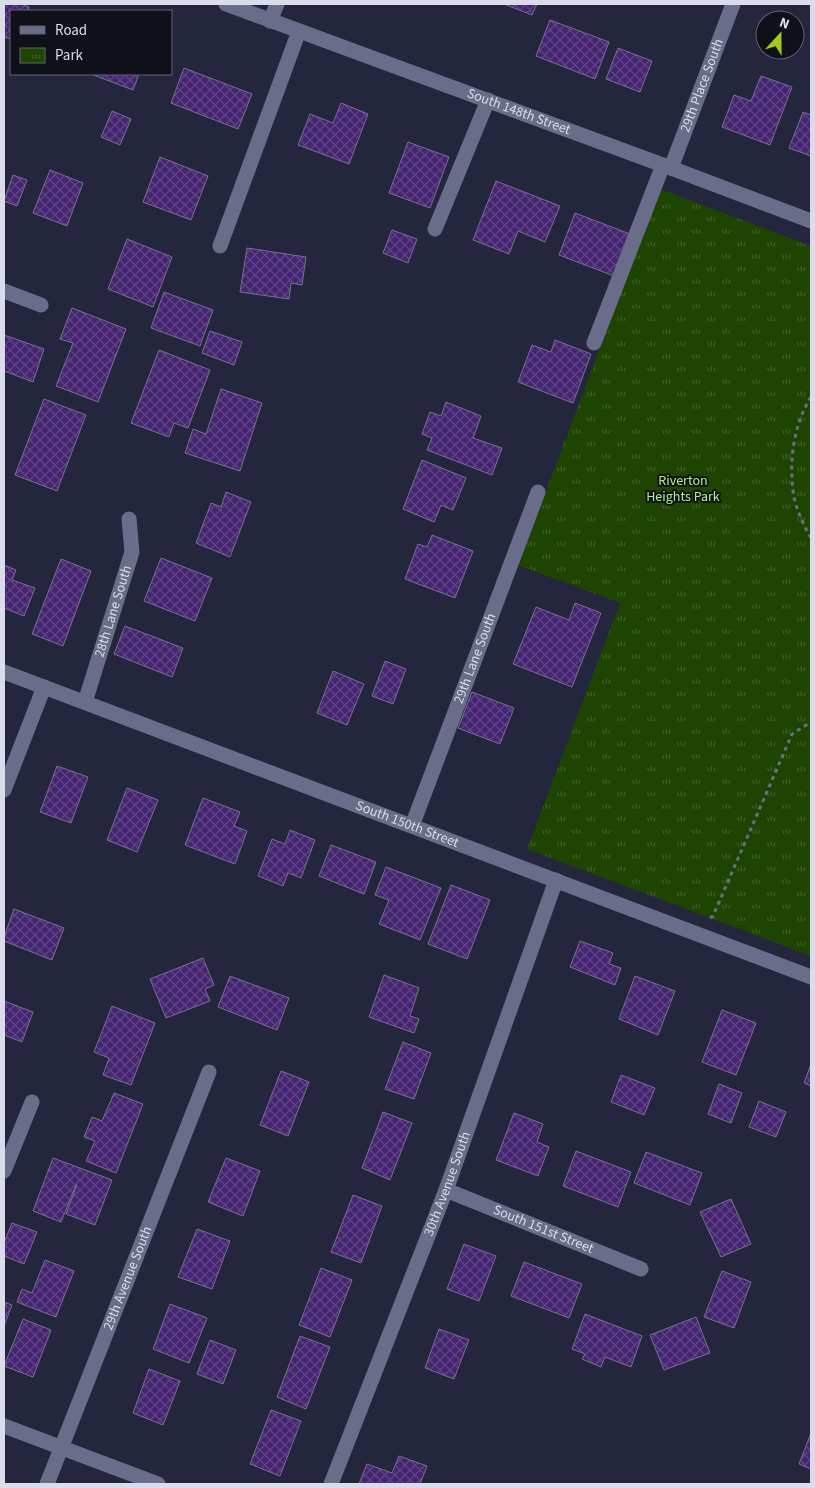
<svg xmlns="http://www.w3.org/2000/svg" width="815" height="1488" font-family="'Source Sans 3',sans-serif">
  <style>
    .park { fill: url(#park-tufts) }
    .building { fill: url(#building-cross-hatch); stroke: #79708c }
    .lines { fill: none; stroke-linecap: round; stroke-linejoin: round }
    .path { stroke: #6b6d81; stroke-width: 3; stroke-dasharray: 4 4; stroke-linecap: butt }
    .minor { stroke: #6a6d89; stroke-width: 15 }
    .labels { text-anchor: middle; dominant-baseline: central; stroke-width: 4; stroke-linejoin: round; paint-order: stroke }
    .street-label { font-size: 14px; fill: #dadcec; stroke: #0f101a }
    .park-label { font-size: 14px; fill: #aaf286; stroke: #0f101a }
  </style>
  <defs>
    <pattern id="park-tufts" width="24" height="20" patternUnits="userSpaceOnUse" patternTransform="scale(1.25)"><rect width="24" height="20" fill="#1e4401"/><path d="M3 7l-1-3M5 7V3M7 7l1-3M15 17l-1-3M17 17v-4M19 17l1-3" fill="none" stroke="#3e5e26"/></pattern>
    <pattern id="building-cross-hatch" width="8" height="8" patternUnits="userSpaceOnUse" patternTransform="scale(1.25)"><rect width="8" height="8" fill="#452572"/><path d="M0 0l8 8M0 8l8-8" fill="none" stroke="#5f4486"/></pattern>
  </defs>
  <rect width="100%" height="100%" fill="#24263d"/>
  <polygon class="park" points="660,189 811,246 811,956 527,849 620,603 518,565"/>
  <g class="building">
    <polygon points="4,4 21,4 29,7 28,11 11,11 11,39 4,37"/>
    <polygon points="504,4 537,4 532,15"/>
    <polygon points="550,20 609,42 595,79 536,56"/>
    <polygon points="618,48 652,61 640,92 606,79"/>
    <polygon points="184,68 252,94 238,129 171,103"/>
    <polygon points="91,74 139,74 133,90"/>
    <polygon points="761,76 792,87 770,145 722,127 734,95 751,101"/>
    <polygon points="341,103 368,114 349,164 298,145 310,114 333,123"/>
    <polygon points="112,111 131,119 120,145 101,137"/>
    <polygon points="803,112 811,115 811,156 789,148"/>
    <polygon points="408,142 449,157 430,208 389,193"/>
    <polygon points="160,157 208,176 191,220 143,202"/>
    <polygon points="50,170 83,183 67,226 33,213"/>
    <polygon points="13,175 27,180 17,206 4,201"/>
    <polygon points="496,181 560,206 545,242 518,231 509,254 473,240"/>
    <polygon points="575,213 630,234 614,276 559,255"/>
    <polygon points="392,230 417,239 408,263 383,253"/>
    <polygon points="127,239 172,257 153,307 108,289"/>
    <polygon points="247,248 306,257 302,285 291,283 289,299 240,292"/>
    <polygon points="164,292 213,310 200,346 151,328"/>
    <polygon points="72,308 126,329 98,402 56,386 73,343 60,339"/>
    <polygon points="210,331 242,342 234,365 202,353"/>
    <polygon points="4,335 44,349 33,382 4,371"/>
    <polygon points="555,340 591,354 573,403 518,382 532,345 551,352"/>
    <polygon points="159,350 210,370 188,428 174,423 169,437 131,423"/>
    <polygon points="221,389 262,403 240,471 185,453 193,429 206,434"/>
    <polygon points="44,399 86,415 57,491 15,475"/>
    <polygon points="446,402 481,416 473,438 502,448 492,475 427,450 432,438 422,434 430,412 441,416"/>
    <polygon points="422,460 466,478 453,510 441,505 434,522 403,509"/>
    <polygon points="226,492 251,502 230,557 196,543 211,503 221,507"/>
    <polygon points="432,535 473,551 455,598 405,579 418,544 427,547"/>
    <polygon points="161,558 212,578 195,621 144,601"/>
    <polygon points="61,559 91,571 63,646 32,634"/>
    <polygon points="4,565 16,570 12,580 35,588 24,616 4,608"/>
    <polygon points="575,603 601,613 572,687 513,664 536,607 569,620"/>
    <polygon points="125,626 183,648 172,677 114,654"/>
    <polygon points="385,661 406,669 393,704 372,696"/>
    <polygon points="333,671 364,684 347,725 317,713"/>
    <polygon points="472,692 514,708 500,744 458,728"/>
    <polygon points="57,766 88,777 71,823 40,812"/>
    <polygon points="127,788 158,800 137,852 107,840"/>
    <polygon points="203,798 240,812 234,826 247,831 235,864 185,845"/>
    <polygon points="290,830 315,840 301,878 288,873 283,886 258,876 272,839 285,844"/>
    <polygon points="331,845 376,862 364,894 319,876"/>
    <polygon points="386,867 441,888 420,940 379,924 389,900 375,895"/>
    <polygon points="451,885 490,900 467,959 428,944"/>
    <polygon points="14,909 64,928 52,960 4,941 4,937"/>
    <polygon points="580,941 613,953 609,964 621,968 615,985 570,967"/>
    <polygon points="203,958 214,985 205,989 210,1001 166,1018 150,979"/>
    <polygon points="384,975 419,988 410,1016 419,1019 414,1033 369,1017"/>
    <polygon points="230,976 289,998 277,1030 218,1007"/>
    <polygon points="635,976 675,991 658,1035 619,1019"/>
    <polygon points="4,1001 33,1012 22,1042 4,1035"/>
    <polygon points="112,1006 155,1023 131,1085 103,1075 109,1058 94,1052"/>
    <polygon points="722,1010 756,1023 736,1075 702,1062"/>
    <polygon points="403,1042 431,1053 414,1099 385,1089"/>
    <polygon points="811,1064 811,1086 804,1083"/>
    <polygon points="281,1071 309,1082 288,1136 260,1125"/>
    <polygon points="621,1075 655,1088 644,1115 611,1102"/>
    <polygon points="719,1084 742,1093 731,1123 708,1114"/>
    <polygon points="114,1093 143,1104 116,1173 86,1161 95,1141 84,1137 92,1117 102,1121"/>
    <polygon points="759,1101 786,1112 776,1137 749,1127"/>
    <polygon points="383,1112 412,1123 390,1180 362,1168"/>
    <polygon points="514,1113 543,1124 537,1142 549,1147 538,1176 496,1160"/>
    <polygon points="576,1151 631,1172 618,1207 563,1186"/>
    <polygon points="646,1152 702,1173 690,1205 634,1183"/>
    <polygon points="53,1158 112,1180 95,1225 66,1214 77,1185 76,1185 61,1222 33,1211"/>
    <polygon points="226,1158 260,1171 243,1216 208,1202"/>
    <polygon points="353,1195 382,1206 361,1263 331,1252"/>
    <polygon points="731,1199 751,1244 721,1257 700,1212"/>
    <polygon points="12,1223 37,1232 24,1264 4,1256 4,1243"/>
    <polygon points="197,1229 230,1241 212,1289 178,1277"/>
    <polygon points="464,1244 496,1256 479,1301 447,1289"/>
    <polygon points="45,1260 74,1271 56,1317 17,1302 22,1289 32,1293"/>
    <polygon points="524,1262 582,1284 569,1318 511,1296"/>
    <polygon points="321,1268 352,1280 330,1337 299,1325"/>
    <polygon points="722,1271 751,1282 734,1328 704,1317"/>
    <polygon points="4,1302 12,1305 4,1326"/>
    <polygon points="170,1304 207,1318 189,1363 153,1349"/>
    <polygon points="585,1314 642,1336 631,1367 605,1357 601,1367 582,1359 585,1354 572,1349"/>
    <polygon points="696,1317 710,1353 664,1370 650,1335"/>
    <polygon points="23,1319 51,1330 33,1377 4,1366"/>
    <polygon points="439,1329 469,1340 454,1379 425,1368"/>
    <polygon points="300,1336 330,1347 306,1409 277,1397"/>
    <polygon points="210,1340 236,1350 223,1384 197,1374"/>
    <polygon points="149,1369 180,1381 163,1425 133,1413"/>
    <polygon points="271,1410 301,1421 280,1476 250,1464"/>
    <polygon points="811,1433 811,1469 799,1464"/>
    <polygon points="399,1456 427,1466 420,1484 359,1484 367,1464 392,1473"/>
  </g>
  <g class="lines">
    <g class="path">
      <path d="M811,397C794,424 789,459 793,491C795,507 803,524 811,538"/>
      <polyline points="710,918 713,916 792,734 811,722"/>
    </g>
    <g class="minor">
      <path id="s1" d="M226,4L671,168L811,221"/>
      <polyline points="270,21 277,4"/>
      <path id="s2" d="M671,168L733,4"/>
      <polyline points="435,229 488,100"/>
      <polyline points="220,246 299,31"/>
      <polyline points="4,291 41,305"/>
      <polyline points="594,343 663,165"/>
      <path id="s3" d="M4,672L811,977"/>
      <path id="s4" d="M85,702L132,552L129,519"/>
      <polyline points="4,790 44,687"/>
      <path id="s5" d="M412,826L538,492"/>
      <polyline points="4,1171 32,1102"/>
      <path id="s6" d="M446,1190L641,1269"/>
      <polyline points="4,1426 158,1484"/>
      <path id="s7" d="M47,1484L209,1072"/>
      <path id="s8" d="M331,1484L446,1190L556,880"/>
    </g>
  </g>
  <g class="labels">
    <g class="street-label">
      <text stroke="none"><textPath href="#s2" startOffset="88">29th Place South</textPath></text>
      <text stroke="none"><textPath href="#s1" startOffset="312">South 148th Street</textPath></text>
      <text stroke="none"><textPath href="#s4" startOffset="95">28th Lane South</textPath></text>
      <text stroke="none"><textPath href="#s5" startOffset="179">29th Lane South</textPath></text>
      <text stroke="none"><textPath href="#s3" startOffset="431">South 150th Street</textPath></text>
      <text stroke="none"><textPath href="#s8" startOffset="322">30th Avenue South</textPath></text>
      <text stroke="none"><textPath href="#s6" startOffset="105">South 151st Street</textPath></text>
      <text stroke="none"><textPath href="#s7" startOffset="221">29th Avenue South</textPath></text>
    </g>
    <g class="park-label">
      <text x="683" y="481">Riverton<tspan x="683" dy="16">Heights Park</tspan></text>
    </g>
  </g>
  <rect width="815" height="1488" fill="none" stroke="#dadcec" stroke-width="10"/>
  <rect x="10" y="10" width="162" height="65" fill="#0f101a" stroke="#60626e"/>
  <rect x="20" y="26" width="25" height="8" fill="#6a6d89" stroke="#60626e"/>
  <text x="55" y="35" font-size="15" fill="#dadcec">Road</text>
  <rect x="20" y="48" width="25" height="15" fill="url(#park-tufts)" stroke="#60626e"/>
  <text x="55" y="60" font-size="15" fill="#dadcec">Park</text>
  <g transform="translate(780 35) rotate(21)"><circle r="24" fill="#0f101a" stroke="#60626e"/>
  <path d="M0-4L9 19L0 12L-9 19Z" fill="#a8c71d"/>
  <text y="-8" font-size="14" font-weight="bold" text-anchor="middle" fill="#dadcec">N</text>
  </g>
</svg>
